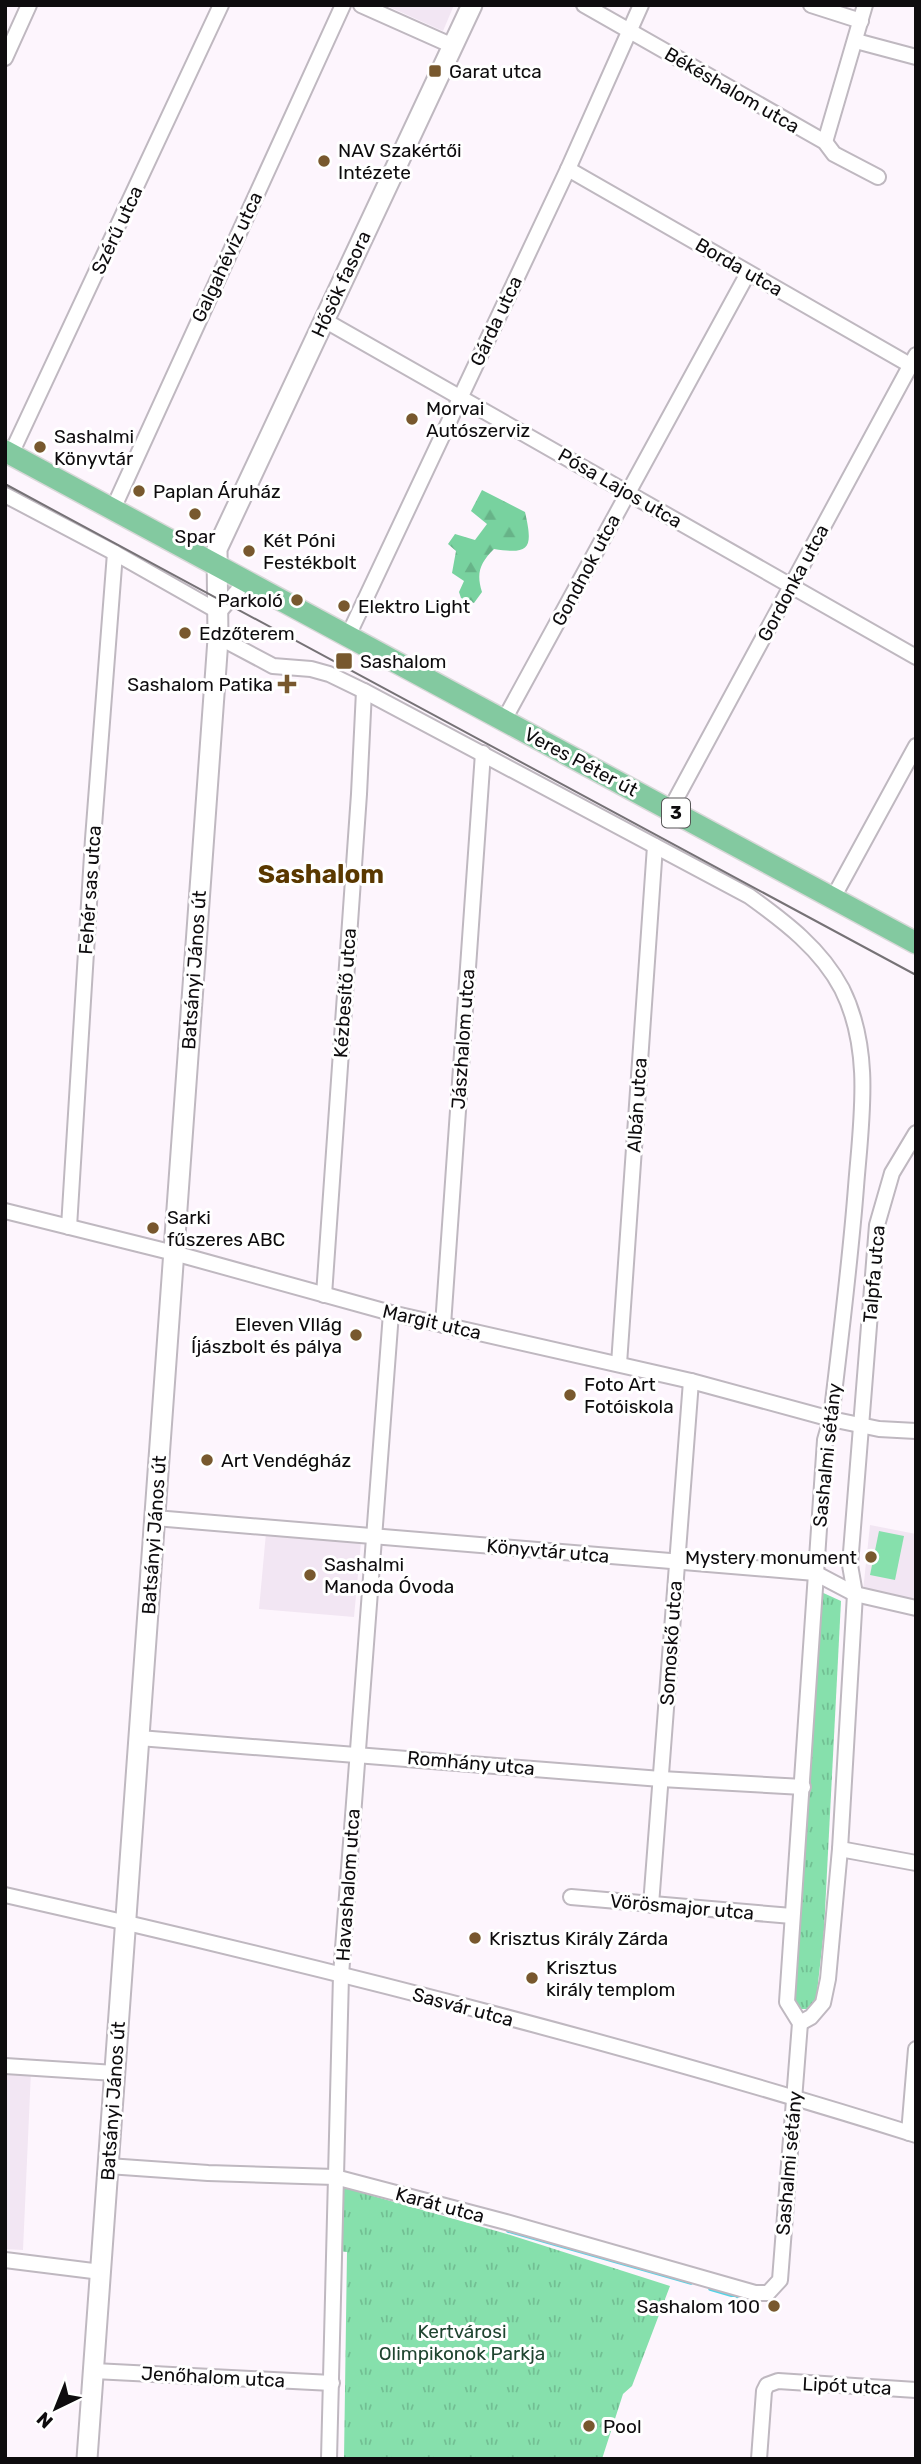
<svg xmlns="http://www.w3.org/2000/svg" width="921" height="2464" font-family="Rubik,sans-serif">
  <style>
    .built { fill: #f2e6f3 }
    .green { fill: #86e0ac }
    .forest { fill: url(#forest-firs) }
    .park { fill: url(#park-tufts) }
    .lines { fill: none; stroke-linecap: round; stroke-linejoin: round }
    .stream { stroke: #53d3e6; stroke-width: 3.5 }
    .street-casing { stroke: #bfb8c0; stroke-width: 18 }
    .secondary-casing { stroke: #bfb8c0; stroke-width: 23 }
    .primary-casing { stroke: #d8d8d8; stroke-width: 24 }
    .street { stroke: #fff; stroke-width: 14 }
    .secondary { stroke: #fff; stroke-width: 19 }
    .primary { stroke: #83c9a0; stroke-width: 21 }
    .tram { stroke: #767276; stroke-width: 2 }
    .poi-dot { fill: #78582e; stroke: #fff; stroke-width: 2.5 }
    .labels { text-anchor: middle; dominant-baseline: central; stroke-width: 6; stroke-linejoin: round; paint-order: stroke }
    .shield { fill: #fff; stroke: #565556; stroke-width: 2 }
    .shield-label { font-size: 18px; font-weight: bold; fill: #0e0c0e }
    .poi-label { font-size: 19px; fill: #0e0c0e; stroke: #fff; text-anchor: start }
    .street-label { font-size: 19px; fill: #0e0c0e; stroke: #fff }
    .park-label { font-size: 19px; fill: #1f4530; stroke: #fff }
    .district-label { font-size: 26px; font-weight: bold; fill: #5a3800; stroke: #fff }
  </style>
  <defs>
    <pattern id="forest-firs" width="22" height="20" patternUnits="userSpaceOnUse" patternTransform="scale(1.75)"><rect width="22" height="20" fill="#78d29f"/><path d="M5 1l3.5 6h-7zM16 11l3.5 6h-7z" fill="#67b388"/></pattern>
    <pattern id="park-tufts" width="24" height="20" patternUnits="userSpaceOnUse" patternTransform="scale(1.75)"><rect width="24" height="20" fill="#86e0ac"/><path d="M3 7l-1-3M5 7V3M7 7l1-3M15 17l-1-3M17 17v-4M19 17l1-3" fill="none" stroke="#72bf93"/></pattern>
  </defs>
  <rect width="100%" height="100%" fill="#fdf5fd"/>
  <g class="built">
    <polygon points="385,5 454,5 443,31"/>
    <polygon points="870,1525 916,1534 916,1602 863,1591"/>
    <polygon points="266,1533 361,1542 354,1617 259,1609"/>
    <polygon points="5,2070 31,2071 23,2250 5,2249"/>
  </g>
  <polygon class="green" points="879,1531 904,1536 895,1580 870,1575"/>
  <path class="forest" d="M482,490L525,512C533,547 531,555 494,549C480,563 476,573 482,592L474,603L461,598L459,592L464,581L452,573L456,551L448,544L455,534L475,540L487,524L471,511Z"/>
  <g class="park">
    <polygon points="819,1591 841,1601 824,1930 816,2001 808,2009 797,2009 791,2000"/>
    <polygon points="338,2186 507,2234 670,2286 632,2386 623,2394 602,2459 344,2459 347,2252 338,2251"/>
  </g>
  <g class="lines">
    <g class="stream">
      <polyline points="508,2231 691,2283"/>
      <polyline points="710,2289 758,2303"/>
    </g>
    <g class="street-casing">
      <g id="street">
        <polyline points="361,5 453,46"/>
        <polyline points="584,5 825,142 834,154 878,177"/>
        <polyline points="811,5 861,21"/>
        <polyline points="856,41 916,57"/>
        <polyline points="5,58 29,5"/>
        <polyline points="825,142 865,5"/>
        <polyline points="568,169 910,365"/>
        <polyline points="324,320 916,657"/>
        <polyline points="11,454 221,5"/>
        <polyline points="5,495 115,553 219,612 246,581"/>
        <polyline points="113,509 343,5"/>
        <polyline points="348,636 568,169 641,5"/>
        <polyline points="504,720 748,273"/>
        <polyline points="670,810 916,355"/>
        <polyline points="833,898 916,746"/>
        <polyline points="5,1211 174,1253 391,1313 691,1381 831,1419 879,1429 916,1431"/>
        <polyline points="69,1227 93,839 115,553"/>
        <polyline points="324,1295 359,794 364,691"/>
        <polyline points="443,1325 483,753"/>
        <polyline points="619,1364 655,846"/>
        <polyline points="155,1518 815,1573 855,1594 916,1608"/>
        <polyline points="139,1738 661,1779 803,1787"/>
        <polyline points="840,1849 916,1863"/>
        <path d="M5,1895C311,1964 617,2041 916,2135"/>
        <polyline points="571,1897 792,1916"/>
        <polyline points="651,1905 691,1381"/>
        <polyline points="800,2023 811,2017 823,2003 828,1979 840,1849 855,1594 850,1565 877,1225 892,1173 916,1133"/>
        <polyline points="5,2066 115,2073"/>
        <polyline points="909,2133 916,2049"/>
        <path d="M108,2166L208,2173L335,2177L506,2222L755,2293H768L780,2280L800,2023L787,2002L825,1440L831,1419C840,1342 850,1265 856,1187C861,1121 873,1051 842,989C821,949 785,922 749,896L364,691L329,674L311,669L273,666L228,642L218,639"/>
        <polyline points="5,2260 101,2272"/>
        <polyline points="94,2371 332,2383"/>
        <polyline points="329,2459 341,1975 391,1313"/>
        <polyline points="759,2459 764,2391 767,2385 778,2381 916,2390"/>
      </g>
    </g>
    <g class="secondary-casing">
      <polyline id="secondary" points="87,2459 218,639 217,549 472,5"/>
    </g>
    <g class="primary-casing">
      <polyline id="primary" points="5,451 916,943"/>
    </g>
    <use href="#street" class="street"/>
    <use href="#secondary" class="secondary"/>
    <use href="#primary" class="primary"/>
    <polyline class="tram" points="5,484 916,975"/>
  </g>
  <g class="poi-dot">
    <rect x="428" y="64" width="14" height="14" rx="3.5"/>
    <circle cx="324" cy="161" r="7"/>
    <circle cx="412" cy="419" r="7"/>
    <circle cx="40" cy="447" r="7"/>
    <circle cx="139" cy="491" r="7"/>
    <circle cx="195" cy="514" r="7"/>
    <circle cx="249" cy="551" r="7"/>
    <circle cx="297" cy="600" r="7"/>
    <circle cx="344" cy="606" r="7"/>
    <circle cx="185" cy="633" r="7"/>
    <rect x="335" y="652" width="18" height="18" rx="3.5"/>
    <path d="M283.5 673.5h7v7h7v7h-7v7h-7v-7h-7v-7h7z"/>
    <circle cx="153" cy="1228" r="7"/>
    <circle cx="356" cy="1335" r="7"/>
    <circle cx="570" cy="1395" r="7"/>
    <circle cx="207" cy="1460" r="7"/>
    <circle cx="871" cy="1557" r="7"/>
    <circle cx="310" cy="1575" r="7"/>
    <circle cx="475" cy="1938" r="7"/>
    <circle cx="532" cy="1978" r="7"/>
    <circle cx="774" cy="2306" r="7"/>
    <circle cx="589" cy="2426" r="7"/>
  </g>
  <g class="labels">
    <rect class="shield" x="662" y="798.5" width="28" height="29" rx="5"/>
    <g class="shield-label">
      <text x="676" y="813">3</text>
    </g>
    <g class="poi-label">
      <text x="449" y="71">Garat utca</text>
      <text x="338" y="150">NAV Szakértői<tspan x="338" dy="22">Intézete</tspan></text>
      <text x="426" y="408">Morvai<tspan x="426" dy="22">Autószerviz</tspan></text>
      <text x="54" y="436">Sashalmi<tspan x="54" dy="22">Könyvtár</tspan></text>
      <text x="153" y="491">Paplan Áruház</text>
      <text x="195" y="536" text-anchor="middle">Spar</text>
      <text x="263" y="540">Két Póni<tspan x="263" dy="22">Festékbolt</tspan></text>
      <text x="283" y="600" text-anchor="end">Parkoló</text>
      <text x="358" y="606">Elektro Light</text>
      <text x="199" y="633">Edzőterem</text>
      <text x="360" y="661">Sashalom</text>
      <text x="273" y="684" text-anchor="end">Sashalom Patika</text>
      <text x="167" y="1217">Sarki<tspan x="167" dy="22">fűszeres ABC</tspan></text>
      <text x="342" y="1324" text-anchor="end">Eleven VIlág<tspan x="342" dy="22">Íjászbolt és pálya</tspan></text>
      <text x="584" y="1384">Foto Art<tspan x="584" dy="22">Fotóiskola</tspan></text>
      <text x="221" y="1460">Art Vendégház</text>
      <text x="857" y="1557" text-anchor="end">Mystery monument</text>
      <text x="324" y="1564">Sashalmi<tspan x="324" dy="22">Manoda Óvoda</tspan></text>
      <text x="489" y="1938">Krisztus Király Zárda</text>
      <text x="546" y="1967">Krisztus<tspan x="546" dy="22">király templom</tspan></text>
      <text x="760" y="2306" text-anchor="end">Sashalom 100</text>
      <text x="603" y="2426">Pool</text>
    </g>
    <g class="street-label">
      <text transform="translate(732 90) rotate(30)">Békéshalom utca</text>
      <text transform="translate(117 230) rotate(-65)">Szérű utca</text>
      <text transform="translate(227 257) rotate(-65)">Galgahévíz utca</text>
      <text transform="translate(739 267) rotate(30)">Borda utca</text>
      <text transform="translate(341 284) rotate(-65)">Hősök fasora</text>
      <text transform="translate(496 321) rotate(-65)">Gárda utca</text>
      <text transform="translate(620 488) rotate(30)">Pósa Lajos utca</text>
      <text transform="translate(586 570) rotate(-62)">Gondnok utca</text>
      <text transform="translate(793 583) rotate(-62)">Gordonka utca</text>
      <text transform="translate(581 762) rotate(28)">Veres Péter út</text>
      <text transform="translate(90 890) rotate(-86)">Fehér sas utca</text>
      <text transform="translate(194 970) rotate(-86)">Batsányi János út</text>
      <text transform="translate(345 993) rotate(-86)">Kézbesítő utca</text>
      <text transform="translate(463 1039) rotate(-86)">Jászhalom utca</text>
      <text transform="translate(637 1105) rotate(-86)">Albán utca</text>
      <text transform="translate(874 1274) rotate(-85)">Talpfa utca</text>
      <text transform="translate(432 1322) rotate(13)">Margit utca</text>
      <text transform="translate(827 1455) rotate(-84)">Sashalmi sétány</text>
      <text transform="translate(154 1535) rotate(-86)">Batsányi János út</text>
      <text transform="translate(548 1551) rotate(5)">Könyvtár utca</text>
      <text transform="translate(671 1643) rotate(-86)">Somoskő utca</text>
      <text transform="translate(471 1763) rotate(5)">Romhány utca</text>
      <text transform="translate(348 1885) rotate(-86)">Havashalom utca</text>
      <text transform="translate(682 1907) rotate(5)">Vörösmajor utca</text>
      <text transform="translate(463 2007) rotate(15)">Sasvár utca</text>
      <text transform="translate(113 2101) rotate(-86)">Batsányi János út</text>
      <text transform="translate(789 2163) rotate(-85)">Sashalmi sétány</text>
      <text transform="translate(440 2205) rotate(15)">Karát utca</text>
      <text transform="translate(213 2377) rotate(3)">Jenőhalom utca</text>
      <text transform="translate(847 2386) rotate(3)">Lipót utca</text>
    </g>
    <g class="park-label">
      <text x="462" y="2331">Kertvárosi<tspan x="462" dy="22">Olimpikonok Parkja</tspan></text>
    </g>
    <g class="district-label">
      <text x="321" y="874">Sashalom</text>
    </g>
  </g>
  <rect width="921" height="2464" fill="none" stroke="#0e0c0e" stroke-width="14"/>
  <g transform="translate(56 2408) rotate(223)" stroke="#ffffff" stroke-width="5" paint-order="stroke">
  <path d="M0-5L12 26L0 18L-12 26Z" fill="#0e0c0e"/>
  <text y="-10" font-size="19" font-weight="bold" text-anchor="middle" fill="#0e0c0e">N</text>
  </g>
</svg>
